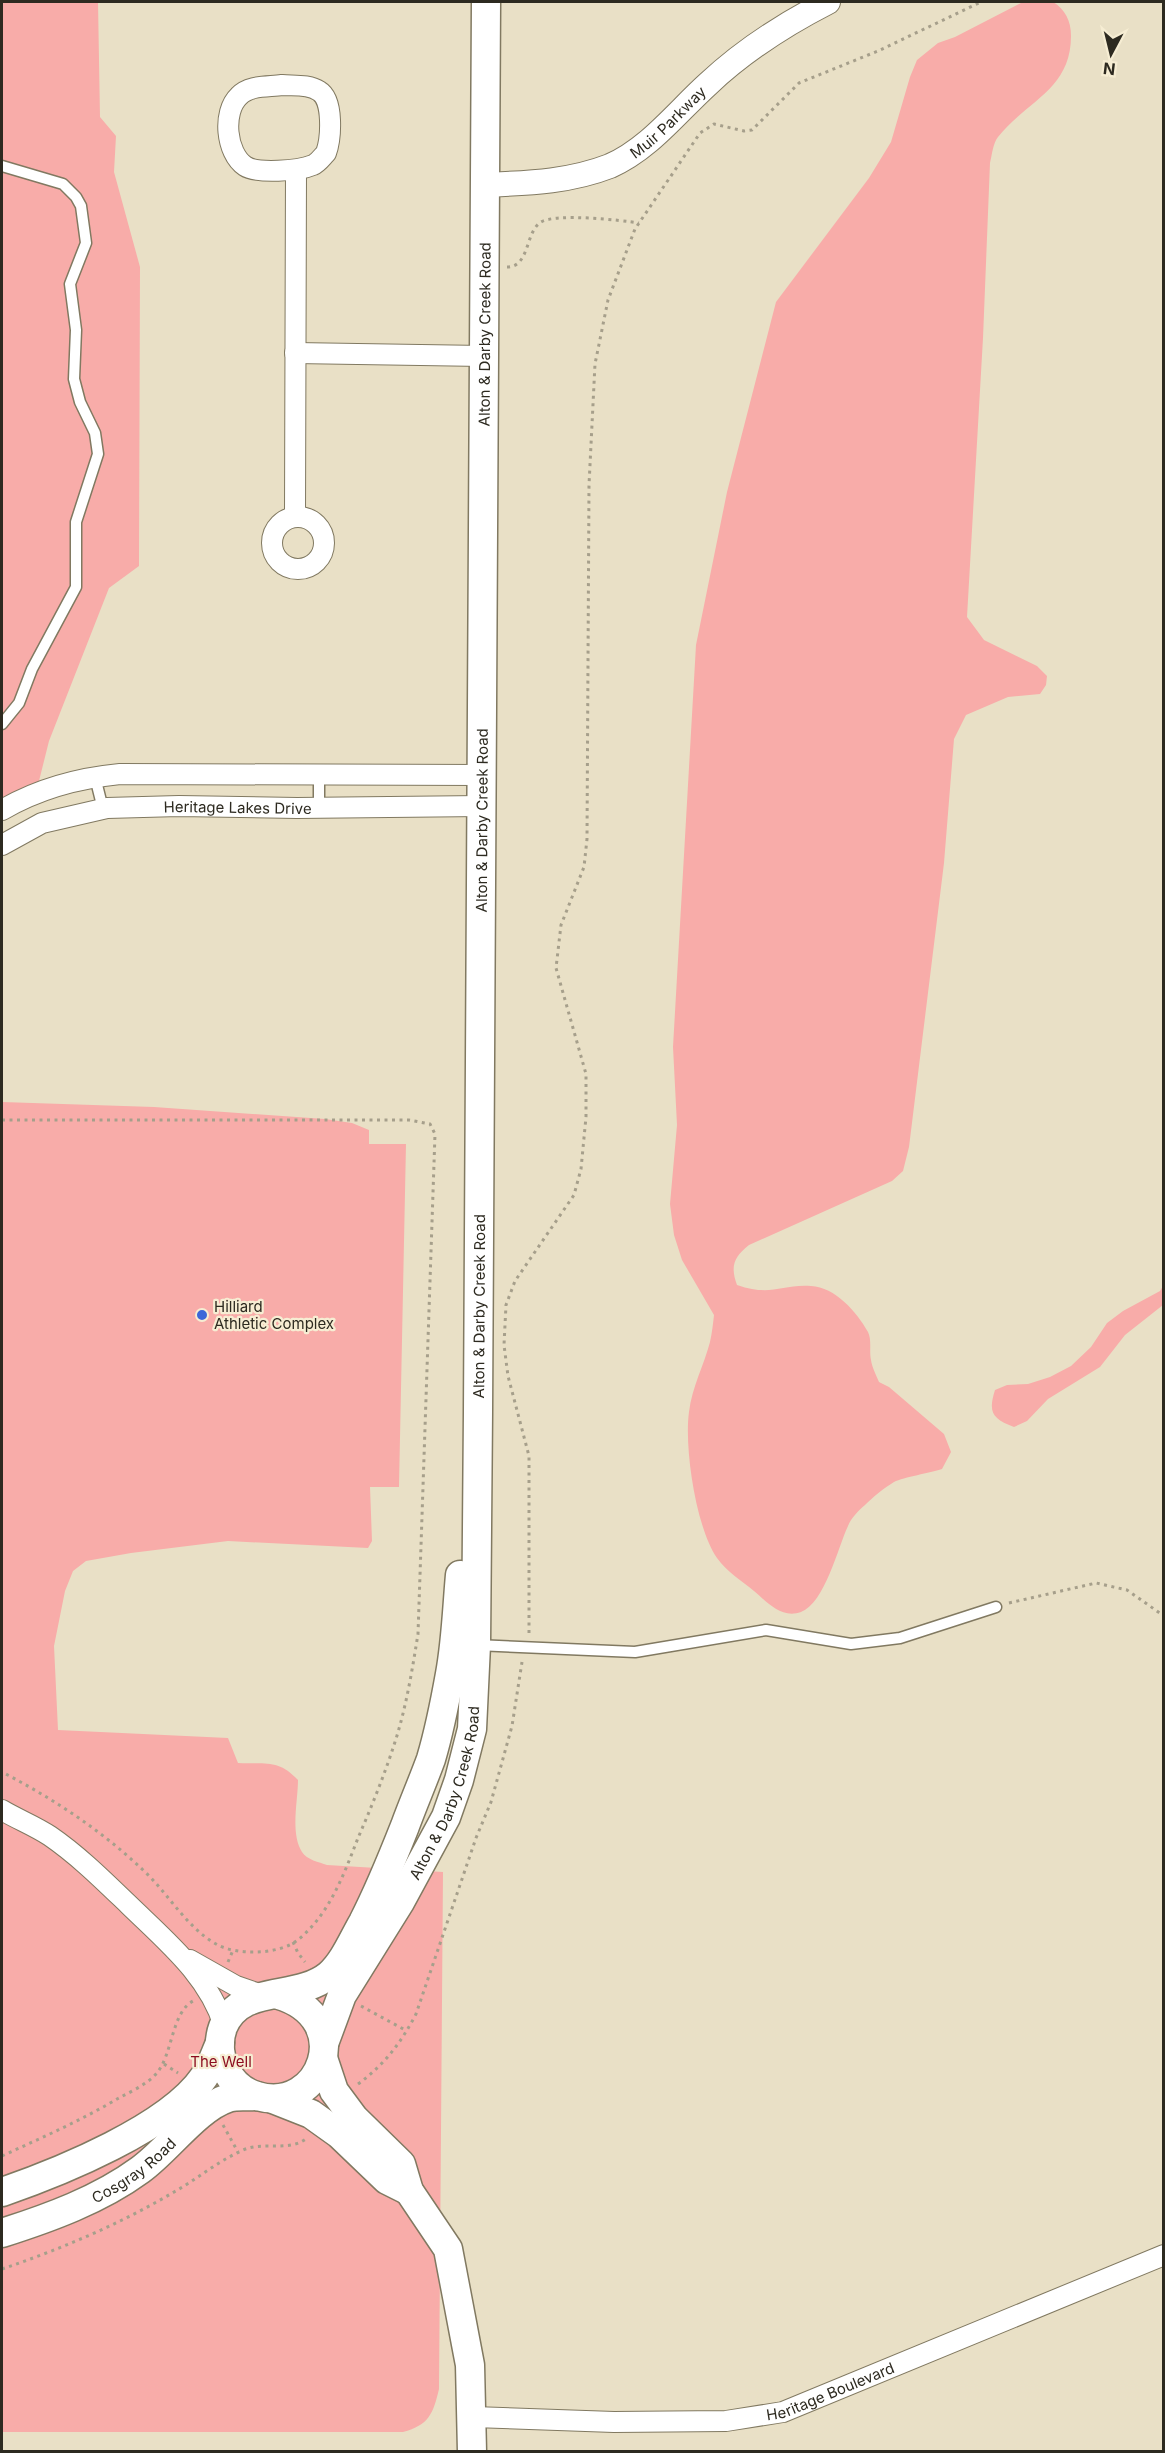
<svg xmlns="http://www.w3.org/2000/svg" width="1165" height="2453" font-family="Inter,sans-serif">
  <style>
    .green { fill: #f8aca9 }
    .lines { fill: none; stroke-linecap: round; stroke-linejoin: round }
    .service-casing { stroke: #817961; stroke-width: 13 }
    .minor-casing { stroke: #817961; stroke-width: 22 }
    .tertiary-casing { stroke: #817961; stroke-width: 26 }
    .secondary-casing { stroke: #817961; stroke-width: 31 }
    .path { stroke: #a69f8b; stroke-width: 3; stroke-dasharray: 3 4.5; stroke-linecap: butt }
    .service { stroke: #fff; stroke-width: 10 }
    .minor { stroke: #fff; stroke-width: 20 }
    .tertiary { stroke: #fff; stroke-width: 24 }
    .secondary { stroke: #fff; stroke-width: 28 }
    .poi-dot { fill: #3b67d8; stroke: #f6edd3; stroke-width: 2 }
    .labels { text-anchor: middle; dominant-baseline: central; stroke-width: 4.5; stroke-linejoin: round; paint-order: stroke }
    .street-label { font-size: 15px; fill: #2d2a20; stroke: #f6edd3 }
    .poi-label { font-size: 15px; fill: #2d2a20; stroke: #f6edd3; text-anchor: start }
    .park-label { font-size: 15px; fill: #8b0c1f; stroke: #f6edd3 }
  </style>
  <rect width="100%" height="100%" fill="#e9e0c6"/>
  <g class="green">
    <polygon points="2,2 98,2 100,117 116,136 114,172 140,267 139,566 109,588 49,741 36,793 2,810"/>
    <path d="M1023,2H1053C1065,9 1071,21 1071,36C1071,90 1026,101 998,137C993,143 992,155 990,163L983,338L967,617L984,640L1037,666L1047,676L1046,685L1040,694L1008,697L966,715L954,739L944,863L909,1147L903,1171L892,1181L749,1245C734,1257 730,1266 737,1285C771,1297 781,1284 811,1286C835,1287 857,1312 868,1332C872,1340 869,1351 871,1360C872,1367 876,1375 879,1382L889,1387L944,1434L951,1452L942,1469C930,1473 904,1477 894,1482C884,1488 873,1497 865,1505C859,1510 851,1518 848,1526C838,1547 825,1603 801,1612C781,1619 767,1602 754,1591C741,1580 727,1572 717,1558C696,1528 684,1447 689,1412C692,1387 704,1365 710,1342C712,1333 713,1324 714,1315L682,1260L674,1235L670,1204L677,1125L673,1047L696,645L727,492L776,302L869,178L891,142L910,77L917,60L938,43L955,37Z"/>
    <path d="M2,1102L154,1107L325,1119L352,1123L369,1130V1144H406L399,1487H370L372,1541L368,1548L228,1541L131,1553L86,1561L73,1571L65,1591L54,1646L58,1730L228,1738L238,1763C265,1764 279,1759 298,1780C298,1801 290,1833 302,1852C307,1860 319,1862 327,1865L443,1872L439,2389C433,2414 429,2425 403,2432H2Z"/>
    <path d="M1163,1286V1305L1125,1335L1100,1367L1048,1399L1027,1421L1014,1427C992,1419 988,1412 995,1390L1007,1385L1028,1384L1050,1377L1071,1366L1091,1347L1107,1323L1123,1311L1160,1291Z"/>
  </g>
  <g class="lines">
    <g class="service-casing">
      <g id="service">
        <polyline points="2,166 63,184 76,197 81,206 86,243 70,284 76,330 74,379 80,402 95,433 98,454 76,522 76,587 32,669 19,703 2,724"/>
        <polyline points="319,774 319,807"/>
        <polyline points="95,777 103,809"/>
        <polyline points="476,1645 635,1652 766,1630 851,1644 900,1638 996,1607"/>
      </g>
    </g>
    <g class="minor-casing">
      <g id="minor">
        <path d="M282,85C294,86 309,84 319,91C334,100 331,139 326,153C322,157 318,163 313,165C299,171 257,174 245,166C226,153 222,112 239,96C249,85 268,87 282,85Z"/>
        <polyline points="295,353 483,356"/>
        <polyline points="295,517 296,170"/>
        <circle cx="298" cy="543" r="26"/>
        <path d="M2,810C38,789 78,778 120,774L482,775"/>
        <path id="s1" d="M2,845L42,823L107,808L179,806L297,808L482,806"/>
        <path d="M2,1810C17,1819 35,1826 50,1836C79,1856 104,1881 129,1905C166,1941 209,1976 224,2026"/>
        <polyline points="190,1960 236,1986 262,1995"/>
        <path id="s2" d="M473,2417L614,2422L726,2421L783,2412L1164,2255"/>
      </g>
    </g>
    <g class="tertiary-casing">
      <g id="tertiary">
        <path id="s3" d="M484,185C528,183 569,182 610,166C649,149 677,112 708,84C743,51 785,24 828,2"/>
      </g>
    </g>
    <g class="secondary-casing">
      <g id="secondary">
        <path d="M279,1995C358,2019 321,2115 257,2096C228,2088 213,2054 223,2027C241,1983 296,2002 329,1975C344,1962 353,1939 363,1922C379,1891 392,1859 405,1826C413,1804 423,1781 431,1759C439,1732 445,1702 450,1674C456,1642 457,1608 460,1575"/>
        <path id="s4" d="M325,2041L342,1995L400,1902L446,1817L459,1780L472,1729L476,1645L478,1412L486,2"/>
        <polyline points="323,2058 334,2091 354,2118 401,2164 409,2191 448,2249 470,2365 472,2452"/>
        <polyline points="273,2099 311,2114 339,2134 387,2180 409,2191"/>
        <path d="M2,2192C60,2172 169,2128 204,2077C211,2067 215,2054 220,2043"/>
        <path id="s5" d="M2,2233C49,2218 99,2200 140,2170C167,2151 197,2108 228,2098C236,2095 247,2097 256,2096"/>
      </g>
    </g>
    <g class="path">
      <path d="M507,267C530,267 525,232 541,222C556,213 620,220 639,223"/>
      <path d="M2,1120H409L430,1124L435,1134L418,1634C412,1671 406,1709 394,1745C384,1776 371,1808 358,1838C344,1874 330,1913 299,1939C280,1955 237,1956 216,1944C186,1927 168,1893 143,1870C101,1830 52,1798 2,1772"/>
      <polyline points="1009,1603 1096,1583 1127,1590 1164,1616"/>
      <polyline points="529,1633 529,1456 508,1376 504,1345 506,1305 515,1281 574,1195 581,1169 586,1117 586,1074 556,968 561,925 584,867 587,839 589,485 595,364 608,300 635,229 700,133 714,124 744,131 752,130 799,83 878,51 981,2"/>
      <polyline points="293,1942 298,1953 305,1962"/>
      <polyline points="228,1962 233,1950"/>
      <polyline points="361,2006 407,2031"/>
      <polyline points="164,2064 178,2073"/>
      <path d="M358,2084C384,2065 401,2043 416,2014L476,1838L491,1802L512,1726L522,1662"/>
      <polyline points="223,2125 238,2152"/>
      <path d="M2,2156C41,2138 80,2121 117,2099C130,2092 146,2085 156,2074C173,2055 171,2013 193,2001"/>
      <path d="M2,2269C61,2249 120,2224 174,2192C197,2179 217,2162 241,2151C262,2140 289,2153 307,2138"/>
    </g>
    <use href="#service" class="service"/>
    <use href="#minor" class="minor"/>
    <use href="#tertiary" class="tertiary"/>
    <use href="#secondary" class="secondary"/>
  </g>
  <circle class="poi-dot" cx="202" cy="1315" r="6"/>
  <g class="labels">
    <g class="street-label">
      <text stroke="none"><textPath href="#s3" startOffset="201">Muir Parkway</textPath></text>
      <text stroke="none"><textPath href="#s4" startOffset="1742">Alton &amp; Darby Creek Road</textPath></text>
      <text stroke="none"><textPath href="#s1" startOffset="243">Heritage Lakes Drive</textPath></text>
      <text stroke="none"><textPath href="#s4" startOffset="1256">Alton &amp; Darby Creek Road</textPath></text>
      <text stroke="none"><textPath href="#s4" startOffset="770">Alton &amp; Darby Creek Road</textPath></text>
      <text stroke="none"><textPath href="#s4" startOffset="278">Alton &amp; Darby Creek Road</textPath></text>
      <text stroke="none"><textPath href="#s5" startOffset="147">Cosgray Road</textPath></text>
      <text stroke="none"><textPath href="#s2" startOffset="362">Heritage Boulevard</textPath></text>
    </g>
    <g class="poi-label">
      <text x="214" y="1306">Hilliard<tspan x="214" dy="17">Athletic Complex</tspan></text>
    </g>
    <g class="park-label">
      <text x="221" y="2061">The Well</text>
    </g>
  </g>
  <rect width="1165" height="2453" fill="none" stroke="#2d2a20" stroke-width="6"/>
  <g transform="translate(1111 54) rotate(187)" stroke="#f6edd3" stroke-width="4.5" paint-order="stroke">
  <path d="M0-4.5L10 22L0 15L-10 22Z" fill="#2d2a20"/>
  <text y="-9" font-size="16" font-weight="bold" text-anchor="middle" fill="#2d2a20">N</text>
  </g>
</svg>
